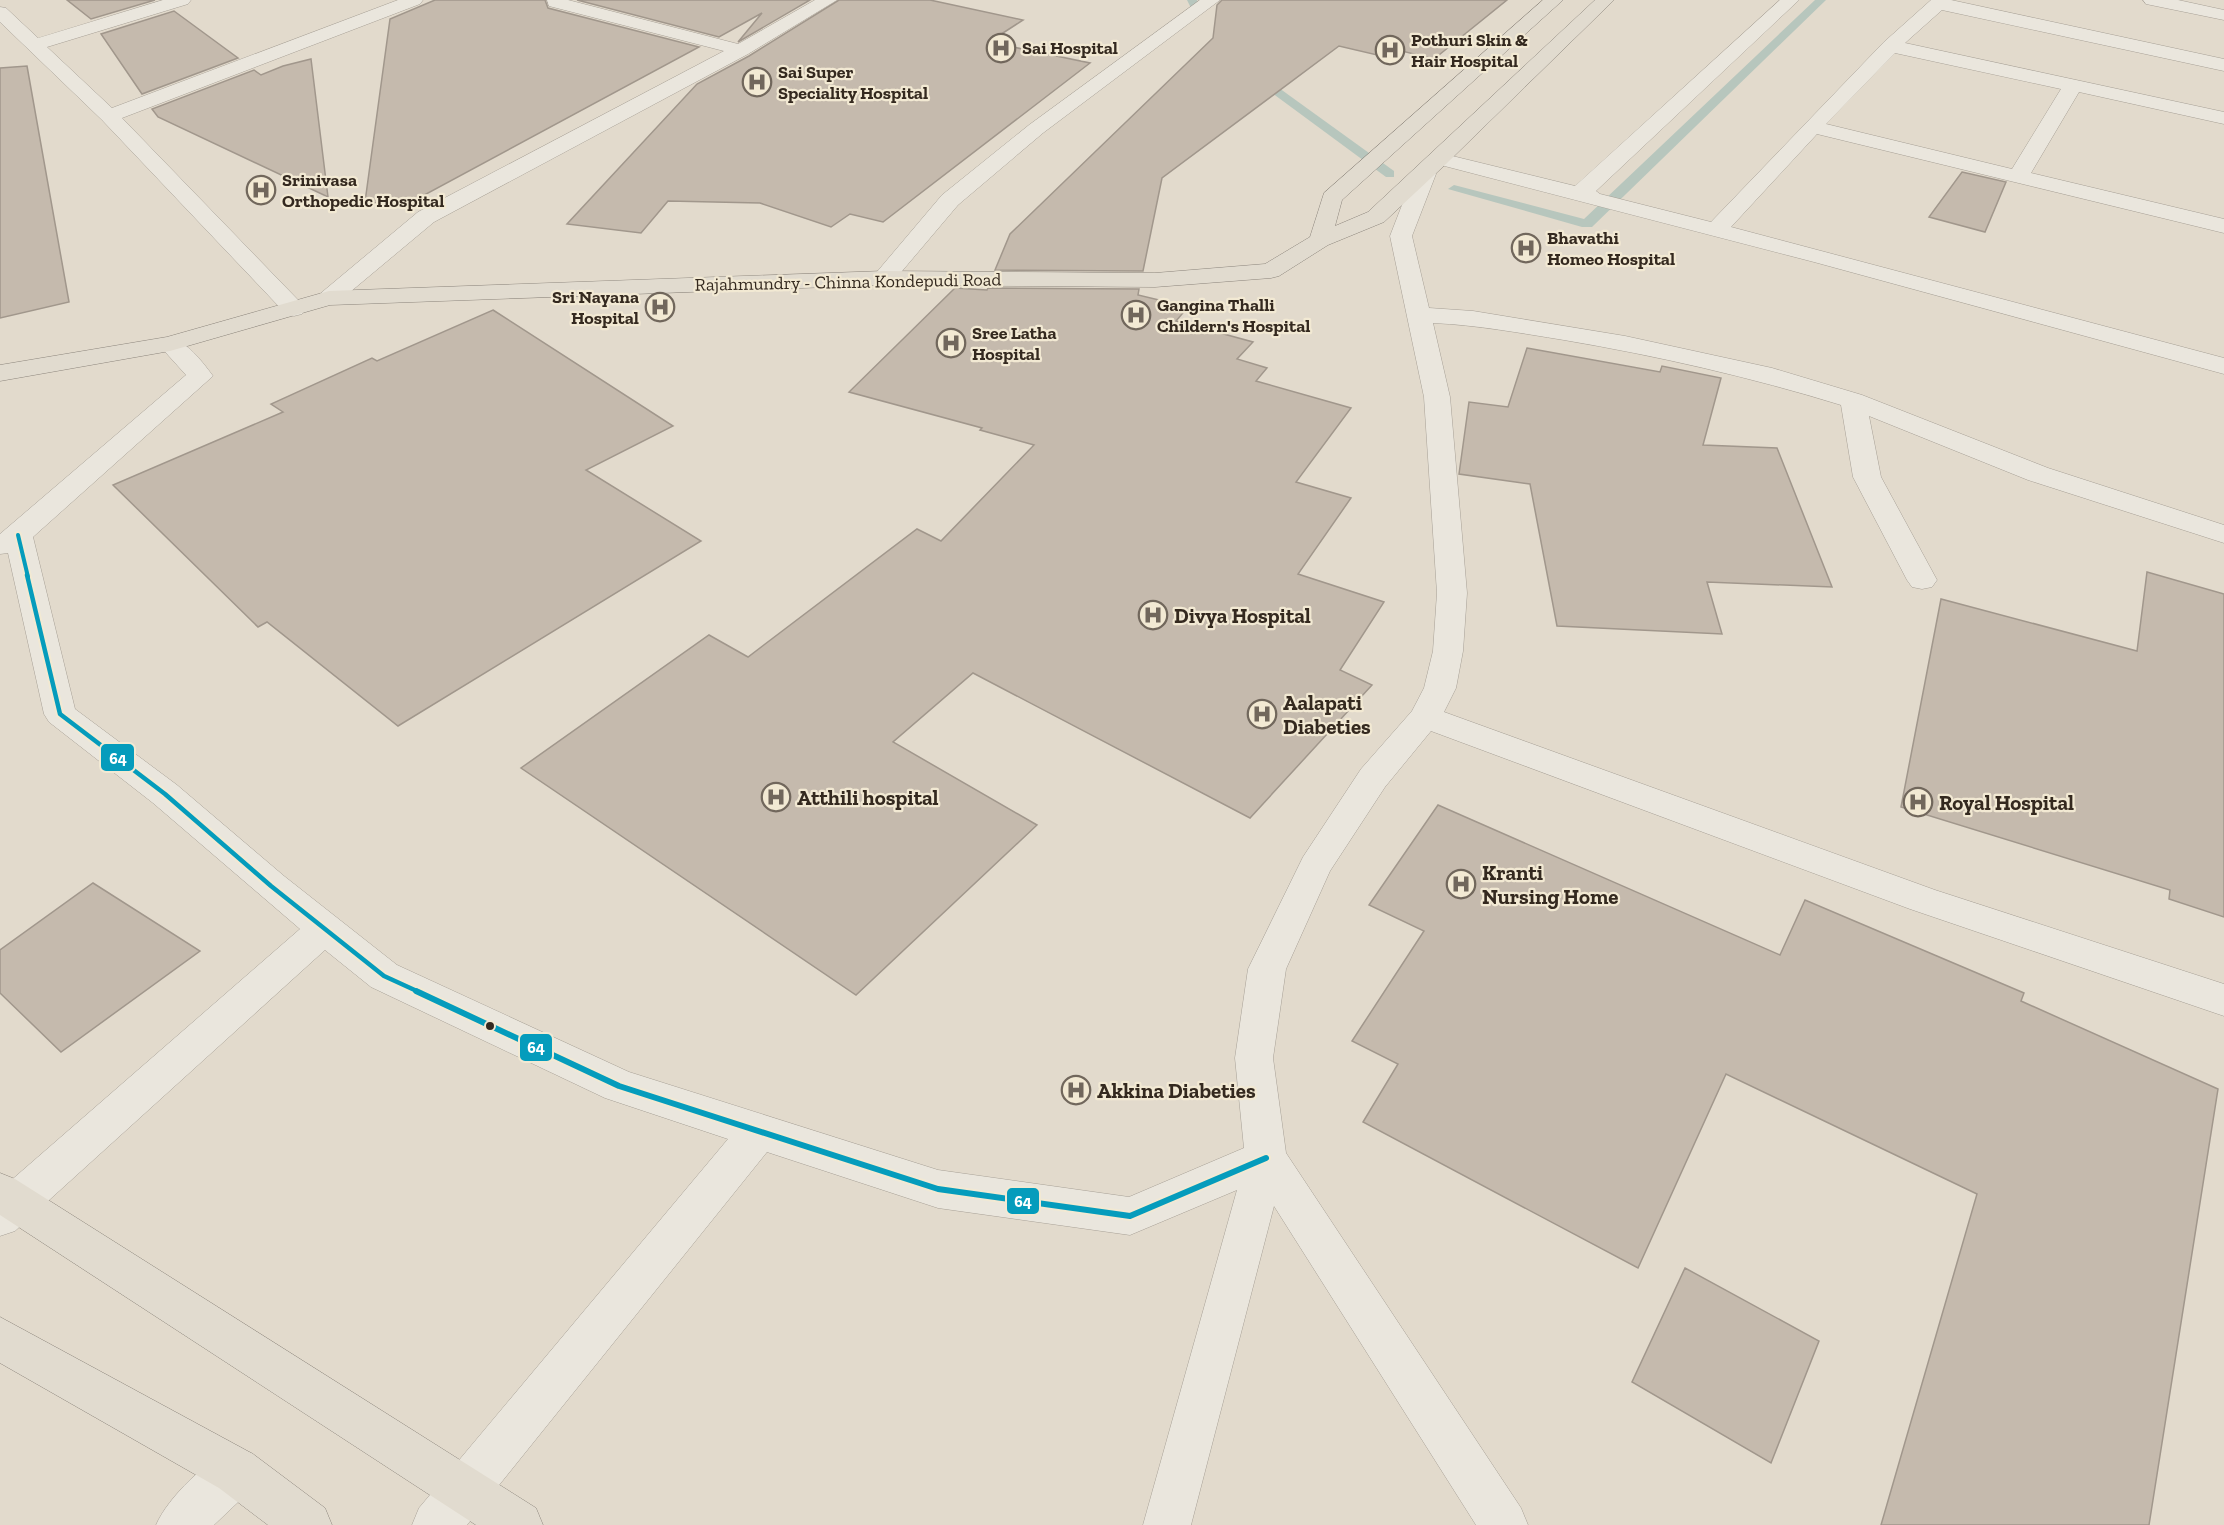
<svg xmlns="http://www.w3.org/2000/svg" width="2224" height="1525" font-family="'Zilla Slab',serif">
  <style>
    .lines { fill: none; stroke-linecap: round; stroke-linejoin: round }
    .stream { fill: #b7c6bd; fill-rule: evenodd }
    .building { fill: #c5baad; stroke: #a1978c; stroke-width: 1.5 }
    .minor-casing { stroke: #a7a096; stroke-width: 1 }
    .major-casing { stroke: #8c857c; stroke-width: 1 }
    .minor { fill: #eae6dd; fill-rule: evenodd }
    .major { fill: #e1dbcf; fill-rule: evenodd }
    .bus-1-far2-casing { stroke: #f2e9d3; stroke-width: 8 }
    .bus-1-far1-casing { stroke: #f2e9d3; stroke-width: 9 }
    .bus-1-casing { stroke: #f2e9d3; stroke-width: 10 }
    .bus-1-far2 { stroke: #059cbc; stroke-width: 4 }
    .bus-1-far1 { stroke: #059cbc; stroke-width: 4.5 }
    .bus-1 { stroke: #059cbc; stroke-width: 6 }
    .bus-dot { fill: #34291f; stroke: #f2e9d3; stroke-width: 2 }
    .labels { text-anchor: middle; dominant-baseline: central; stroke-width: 4.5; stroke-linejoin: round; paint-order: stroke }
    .far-poi-label { font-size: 18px; font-weight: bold; fill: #34291f; stroke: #f2e9d3; text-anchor: start }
    .far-street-label { font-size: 18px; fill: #34291f; stroke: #f2e9d3 }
    .poi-label { font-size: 21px; font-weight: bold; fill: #34291f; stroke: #f2e9d3; text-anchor: start }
    .line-badge { stroke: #f2e9d3; stroke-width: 2 }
    .badge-label { font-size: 16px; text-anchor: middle; font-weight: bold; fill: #fff }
  </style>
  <rect width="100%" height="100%" fill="#e2dacc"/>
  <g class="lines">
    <g class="stream">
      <polygon points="1187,0 1197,0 1200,6 1191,8"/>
      <polygon points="1815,0 1826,0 1592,227 1582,227 1448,189 1454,185 1584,219"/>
      <polygon points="1253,75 1261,75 1394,171 1394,177 1386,177 1253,79"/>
    </g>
  </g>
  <g class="building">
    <polygon points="67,0 155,0 91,19"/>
    <polygon points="435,0 545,0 548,8 699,47 404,206 365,202 390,19"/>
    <polygon points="577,0 810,0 738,42 762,13 719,37"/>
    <polygon points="839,0 930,0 1023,20 989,42 1090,63 883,222 850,214 831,227 760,203 668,201 641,233 567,224 697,84 749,56"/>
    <polygon points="1222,0 1507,0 1434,59 1398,50 1390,58 1339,46 1162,178 1143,271 995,270 1010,234 1213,38 1217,5"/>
    <polygon points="174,11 238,58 142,94 101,34"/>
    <polygon points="311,59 328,197 158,117 152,109 254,70 261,75 283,66"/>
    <polygon points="27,66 69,302 0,318 0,68"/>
    <polygon points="1962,172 2006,182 1985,232 1929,217"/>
    <polygon points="955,288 987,290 988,288 1139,289 1138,295 1188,307 1176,321 1253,342 1237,359 1267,368 1256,381 1351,408 1296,482 1351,498 1298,574 1384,602 1340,670 1372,685 1250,818 973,673 893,742 1037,825 856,995 521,768 709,635 748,657 917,529 941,541 1034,445 980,430 982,428 849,392"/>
    <polygon points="493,310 673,426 586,470 701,541 398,726 267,622 258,627 113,485 283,412 271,404 372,358 377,361"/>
    <polygon points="1527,348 1660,372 1662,366 1721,378 1703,445 1777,448 1832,587 1707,582 1722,634 1557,626 1530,484 1459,474 1469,402 1508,407"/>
    <polygon points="2147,572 2224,594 2224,917 2169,899 2170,890 1901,807 1941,599 2137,651"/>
    <polygon points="1438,805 1780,955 1805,900 2024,993 2021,1001 2218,1089 2149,1525 1881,1525 1977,1194 1726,1074 1638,1268 1363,1122 1398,1064 1352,1041 1424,931 1369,905"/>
    <polygon points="93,883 200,951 61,1052 0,993 0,950"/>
    <polygon points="1685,1268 1819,1341 1771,1463 1632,1382"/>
  </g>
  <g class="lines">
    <g class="minor-casing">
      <g id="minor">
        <polygon points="163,0 191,0 188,4 47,47 112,108 398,0 423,0 420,4 122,118 302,304 306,309 302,314 294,316 286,314 102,120 0,22 0,7 6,8 38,38"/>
        <polygon points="547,0 568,0 738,44 815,0 837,0 748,54 434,222 337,303 321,303 317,298 321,293 418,212 724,51 549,6"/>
        <polygon points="1200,0 1220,0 1043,133 958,205 892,283 876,283 872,278 876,273 942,195 1029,125"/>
        <path d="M1780,0H1799L1596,191L1600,194L1711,222L1884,42L1931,0H1951L2224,59V71L1942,10L1905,43L2224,112V124L2079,92L2031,173L2224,219V233L1817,134L1731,227L2224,358V374L1814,262L1433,163L1430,159L1433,155L1440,153L1575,186ZM1895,53L2061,89L2012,169L1826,124Z"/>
        <polygon points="2143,0 2178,0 2224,10 2224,20 2146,4"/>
        <path d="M1425,168L1433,169L1436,174L1412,236L1429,308L1473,311L1625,336L1772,368L1862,395L2048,468L2224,525V543L2028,480L1869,416L1881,477L1937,580L1932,587L1922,589L1912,587L1907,580L1853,477L1841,405C1750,377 1658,356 1564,340C1520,333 1477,325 1433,323L1450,397L1467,593L1463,651L1456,688L1444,712L1935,890L2224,984V1016L1910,909L1431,731L1385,787L1330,871L1286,969L1273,1058L1286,1153L1521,1508L1528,1525H1476L1274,1206L1191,1525H1143L1237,1190L1130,1235L938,1208L767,1152L467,1525H412L419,1508L728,1139L605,1098L371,987L325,950L15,1231L0,1236V1190L300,929L153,803L49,722L44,714L8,553L0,554V534L186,375L158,344L161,339C182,334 201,360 213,376L33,537L75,709L177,785L284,876L397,965L629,1072L938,1170L1129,1197L1244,1148L1235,1058L1248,969L1303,857L1361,769L1412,711L1424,688L1433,651L1437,593L1424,397L1390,236L1414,174L1417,169Z"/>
        <path d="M236,1447L253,1454L260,1471L253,1488L214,1525H156C168,1497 208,1459 236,1447Z"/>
      </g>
    </g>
    <g class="major-casing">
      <g id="major">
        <polygon points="1543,0 1563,0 1342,200 1335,226 1368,212 1595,0 1614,0 1447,163 1384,222 1328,245 1279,276 1271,278 1155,287 884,285 330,305 170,351 0,381 0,365 167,337 329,291 884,271 1155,273 1265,264 1310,237 1324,193"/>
        <polygon points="0,1173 15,1179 536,1508 543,1525 476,1525 0,1215"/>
        <polygon points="0,1317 253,1454 325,1508 332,1525 268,1525 219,1488 0,1363"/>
      </g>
    </g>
    <use href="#minor" class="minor"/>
    <use href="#major" class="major"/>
    <g class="bus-1-far2-casing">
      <polyline id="bus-1-far2" points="18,535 28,577"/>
    </g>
    <g class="bus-1-far1-casing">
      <polyline id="bus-1-far1" points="27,575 60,714 165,794 271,886 384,976 419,992"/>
    </g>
    <g class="bus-1-casing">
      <polyline id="bus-1" points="416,991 619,1086 938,1189 1130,1216 1266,1158"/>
    </g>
    <use href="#bus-1-far2" class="bus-1-far2"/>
    <use href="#bus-1-far1" class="bus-1-far1"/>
    <use href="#bus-1" class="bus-1"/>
  </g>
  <defs>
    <g id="hospital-ring" transform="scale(1.5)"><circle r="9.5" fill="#f2e9d3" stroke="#71675c" stroke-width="1.5"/><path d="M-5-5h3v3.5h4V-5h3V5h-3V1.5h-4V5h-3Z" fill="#71675c"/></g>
  </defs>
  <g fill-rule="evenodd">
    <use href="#hospital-ring" x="1001" y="48"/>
    <use href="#hospital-ring" x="1390" y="50"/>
    <use href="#hospital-ring" x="757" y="82"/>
    <use href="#hospital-ring" x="261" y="190"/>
    <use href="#hospital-ring" x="1526" y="248"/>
    <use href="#hospital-ring" x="660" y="307"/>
    <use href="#hospital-ring" x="1136" y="315"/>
    <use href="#hospital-ring" x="951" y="343"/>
    <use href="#hospital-ring" x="1153" y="615"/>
    <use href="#hospital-ring" x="1262" y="714"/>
    <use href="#hospital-ring" x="776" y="797"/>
    <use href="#hospital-ring" x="1918" y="802"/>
    <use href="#hospital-ring" x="1461" y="884"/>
    <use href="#hospital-ring" x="1076" y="1090"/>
  </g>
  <circle class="bus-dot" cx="490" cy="1026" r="5"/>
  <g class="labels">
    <g class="far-poi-label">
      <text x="1411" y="40">Pothuri Skin &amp;<tspan x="1411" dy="21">Hair Hospital</tspan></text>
      <text x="1022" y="48">Sai Hospital</text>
      <text x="778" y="72">Sai Super<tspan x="778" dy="21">Speciality Hospital</tspan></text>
      <text x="282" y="180">Srinivasa<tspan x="282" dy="21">Orthopedic Hospital</tspan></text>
      <text x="1547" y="238">Bhavathi<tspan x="1547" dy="21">Homeo Hospital</tspan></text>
      <text x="639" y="297" text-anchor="end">Sri Nayana<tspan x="639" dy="21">Hospital</tspan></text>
      <text x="1157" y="305">Gangina Thalli<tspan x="1157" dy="21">Childern's Hospital</tspan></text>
      <text x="972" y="333">Sree Latha<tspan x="972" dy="21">Hospital</tspan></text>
    </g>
    <g class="far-street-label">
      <text transform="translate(848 282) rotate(-1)">Rajahmundry - Chinna Kondepudi Road</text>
    </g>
    <g class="poi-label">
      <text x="1174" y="615">Divya Hospital</text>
      <text x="1283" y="702">Aalapati<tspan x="1283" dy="24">Diabeties</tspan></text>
      <text x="797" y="797">Atthili hospital</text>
      <text x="1939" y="802">Royal Hospital</text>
      <text x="1482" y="872">Kranti<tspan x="1482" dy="24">Nursing Home</tspan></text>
      <text x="1097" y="1090">Akkina Diabeties</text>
    </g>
  </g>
  <g class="line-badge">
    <rect x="100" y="743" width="35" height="29" rx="6" fill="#059cbc"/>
    <rect x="519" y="1033" width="34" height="29" rx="6" fill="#059cbc"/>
    <rect x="1006" y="1187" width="34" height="28" rx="6" fill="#059cbc"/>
  </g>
  <g class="badge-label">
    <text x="118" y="764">64</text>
    <text x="536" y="1053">64</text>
    <text x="1023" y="1207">64</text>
  </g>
</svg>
